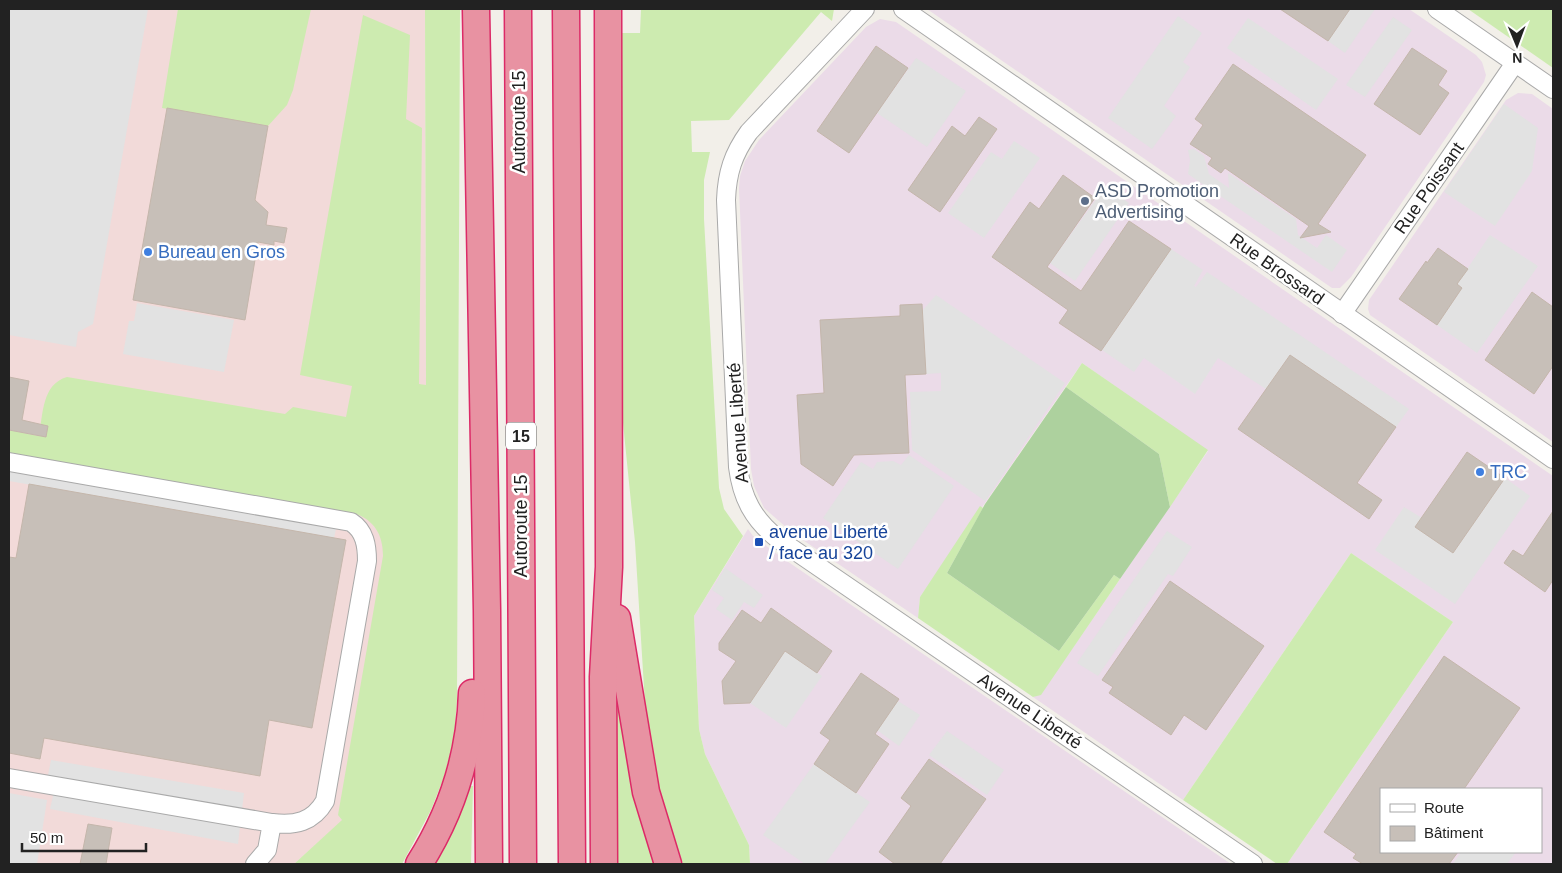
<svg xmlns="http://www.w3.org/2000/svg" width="1562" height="873" font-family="Arial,sans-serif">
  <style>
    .commercial { fill: #f2dad9 }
    .industrial { fill: #ebdbe8; fill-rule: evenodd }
    .grass { fill: #cdebb0 }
    .forest { fill: #add19e }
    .parking { fill: #e2e2e2 }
    .building { fill: #c7bfb8; stroke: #c4b6ab }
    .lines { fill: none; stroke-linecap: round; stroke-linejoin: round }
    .minor-casing { stroke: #a9a9a9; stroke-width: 20 }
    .highway-casing { stroke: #dc2a67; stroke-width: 29 }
    .minor { stroke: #fff; stroke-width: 18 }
    .highway { stroke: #e892a2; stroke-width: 26 }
    .service-dot { fill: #5c6f8a; stroke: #fff; stroke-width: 2 }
    .shop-dot { fill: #3f7fe0; stroke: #fff; stroke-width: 2 }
    .transit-dot { fill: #1a4fb4; stroke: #fff; stroke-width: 2 }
    .labels { text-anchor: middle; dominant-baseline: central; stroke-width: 5; stroke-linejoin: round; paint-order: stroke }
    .shield { fill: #fff; stroke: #646464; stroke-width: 1 }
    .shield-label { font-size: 16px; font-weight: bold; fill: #222 }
    .street-label { font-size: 18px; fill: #222; stroke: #fff }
    .service-label { font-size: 18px; fill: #4e5e75; stroke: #fff; text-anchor: start }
    .shop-label { font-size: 18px; fill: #366cbe; stroke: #fff; text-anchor: start }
    .transit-label { font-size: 18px; fill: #164399; stroke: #fff; text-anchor: start }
  </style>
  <rect width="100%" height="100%" fill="#f2efe9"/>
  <polygon class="commercial" points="9,9 425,9 426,385 352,812 294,864 9,864"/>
  <g class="industrial">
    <polygon points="927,9 1409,9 1476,55 1482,62 1486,75 1484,82 1351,277 1340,288 1332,288"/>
    <path d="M880,19L896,22L1553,476V864H1287L1453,622L1351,553L1183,800L1033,697L1041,694L1208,451L1082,363L920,597L918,618L794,534L764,508L754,486L751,469L739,188L740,176L745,161L759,140L866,27ZM1381,789H1541V852H1381Z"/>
    <polygon points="1518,93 1532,94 1553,109 1553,442 1370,315 1368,309 1369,300 1506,100"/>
    <polygon points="748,529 753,536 781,557 1231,864 750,864 749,845 705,754 699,729 694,616"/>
  </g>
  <g class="grass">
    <polygon points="178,9 311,9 293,90 287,105 268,126 162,108"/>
    <path d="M425,9H460L457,699L454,739L444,777L431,810L402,864H294L342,820L338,815L383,556C383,534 374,520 354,513L9,453V430L39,436C43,414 42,384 67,377L285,414L293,407L346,417L352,386L300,375L363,15L410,35L406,119L422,128L419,384L426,385Z"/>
    <polygon points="641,9 834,9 832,21 821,12 729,120 691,121 692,152 710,152 704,180 704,219 719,488 724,509 743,536 694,616 699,729 705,754 749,845 750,864 683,864 656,786 647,736 635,542 621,403 622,33 640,33"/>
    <polygon points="1468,9 1553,9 1553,68"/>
    <polygon points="1082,363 1208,450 1170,507 1159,454 1066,387"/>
    <polygon points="980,506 983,508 947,573 1059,651 1114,575 1120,579 1041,695 1033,697 918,618 920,597"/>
    <polygon points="1351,553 1453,622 1287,864 1277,864 1183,800"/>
    <polygon points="616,691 658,864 618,864"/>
    <polygon points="466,786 473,786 471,864 430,864"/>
  </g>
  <polygon class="forest" points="1066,387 1159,454 1170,507 1120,579 1114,575 1059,651 947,573 985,504"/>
  <g class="parking">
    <polygon points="9,9 148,9 93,324 78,332 76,347 9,335"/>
    <polygon points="1350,9 1375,9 1345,53 1328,41"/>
    <polygon points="1178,16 1202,33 1183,62 1190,67 1164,106 1176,116 1152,149 1108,118"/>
    <polygon points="1393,17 1412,30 1365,97 1346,85"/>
    <polygon points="1248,18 1338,79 1316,110 1227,48"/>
    <polygon points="916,58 966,91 927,147 877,113"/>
    <polygon points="1504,104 1538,128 1532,171 1495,226 1444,192"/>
    <polygon points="1014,141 1040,158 984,238 948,213 991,152 1002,159"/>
    <polygon points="1194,149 1204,156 1209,174 1229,188 1228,173 1296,219 1298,235 1317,248 1326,235 1347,250 1332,272 1188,174 1190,160 1188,150"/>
    <polygon points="1105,187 1129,203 1075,281 1050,263"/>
    <polygon points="1490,235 1538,266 1477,353 1437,325 1462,288 1457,284"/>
    <polygon points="1171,249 1203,270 1194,286 1196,287 1207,272 1409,409 1396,427 1290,355 1266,389 1218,358 1195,394 1144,358 1134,372 1102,350"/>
    <polygon points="936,295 1065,383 985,501 912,450 910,392 941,391 941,373 926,374 922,311"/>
    <polygon points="137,303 234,320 224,372 123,354 129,321 134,321"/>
    <polygon points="909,455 954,486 898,569 823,518 861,462 873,469 877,462 893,461 901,465"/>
    <polygon points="9,462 338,520 334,538 9,481"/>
    <polygon points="1505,478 1530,496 1455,604 1375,550 1404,507 1422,518 1415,527 1453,553"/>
    <polygon points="1167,531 1192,547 1173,576 1168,574 1098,676 1077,663"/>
    <polygon points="725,568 763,595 754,608 744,602 732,620 716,609 724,598 712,590"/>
    <polygon points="785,651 822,676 786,728 750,703"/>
    <polygon points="898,701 920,715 899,746 877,730"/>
    <polygon points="947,731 1004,770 987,795 929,755"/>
    <polygon points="51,760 244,793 238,844 50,809 53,796 46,785"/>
    <polygon points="814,764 870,802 825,864 805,864 763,835"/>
    <polygon points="9,793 47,800 37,864 9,864"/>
    <polygon points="1461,852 1516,852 1507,864 1453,864"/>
  </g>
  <g class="building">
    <polygon points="1280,9 1350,9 1328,41"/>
    <polygon points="876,46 908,68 849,153 817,131"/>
    <polygon points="1412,48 1447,71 1438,85 1449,93 1420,135 1374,104"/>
    <polygon points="1233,64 1366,155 1318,224 1331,232 1300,238 1309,226 1225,168 1221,173 1208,164 1212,158 1190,144 1203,125 1195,119"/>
    <polygon points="167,108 268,126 255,200 268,212 266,225 287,228 284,243 274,241 274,245 258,242 245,320 133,300"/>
    <polygon points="979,117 997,129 940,212 908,190 952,126 965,136"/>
    <polygon points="1063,175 1095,198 1047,267 1081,291 1129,221 1171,249 1101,351 1059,323 1068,310 992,257 1030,202 1039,209"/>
    <polygon points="1438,248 1468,269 1457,284 1462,288 1437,325 1399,299 1426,261 1427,263"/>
    <polygon points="1532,292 1553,307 1553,366 1534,394 1485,360"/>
    <polygon points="922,304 926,374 905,375 909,453 854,455 833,486 801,464 797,395 824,393 820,320 900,316 900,305"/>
    <polygon points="1290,355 1396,427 1357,483 1382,500 1369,519 1238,429"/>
    <polygon points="9,377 29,381 22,420 48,426 46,437 9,430"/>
    <polygon points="1467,452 1505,478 1453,553 1415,527"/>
    <polygon points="29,484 346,540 312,728 269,720 260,776 44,738 40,759 9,753 9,557 16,558"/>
    <polygon points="1553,511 1553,580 1545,592 1504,563 1513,550 1523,556"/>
    <polygon points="1170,581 1264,646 1206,730 1184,715 1171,735 1109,693 1113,687 1102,680"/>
    <polygon points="771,608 832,651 817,673 785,651 750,703 724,704 722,681 736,661 719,650 719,643 742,610 761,623"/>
    <polygon points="1444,656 1520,708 1464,789 1381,789 1381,852 1458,852 1449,864 1363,864 1353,858 1356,854 1324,832"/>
    <polygon points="861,673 899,699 875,734 889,744 856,793 814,764 830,740 820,733"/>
    <polygon points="929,759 986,799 940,864 895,864 879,852 911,806 901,798"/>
    <polygon points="88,824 112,828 106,864 80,864"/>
  </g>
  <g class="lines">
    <g class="minor-casing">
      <g id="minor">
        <path d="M865,9L749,132C733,154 727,173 726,200L738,467C742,498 753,519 778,539L1253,864"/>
        <polyline points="903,9 1553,459"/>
        <polyline points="1437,9 1553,89"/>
        <polyline points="1342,314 1515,63"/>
        <path d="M9,462L351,522C365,531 367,546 367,561L325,801C313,822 295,826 272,823"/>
        <polyline points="9,778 272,823 267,850 255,864"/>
      </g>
    </g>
    <g class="highway-casing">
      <g id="highway">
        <polyline points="476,9 487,610 489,864"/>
        <polyline points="518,9 523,864"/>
        <polyline points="566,9 572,864"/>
        <polyline points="617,618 646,792 668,864"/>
        <path d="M419,864C452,812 470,755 472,693"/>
        <polyline points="604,864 603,677 609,567 608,9"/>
      </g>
    </g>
    <use href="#minor" class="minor"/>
    <use href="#highway" class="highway"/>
  </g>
  <circle class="service-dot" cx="1085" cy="201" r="5"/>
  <g class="shop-dot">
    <circle cx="148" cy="252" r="5"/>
    <circle cx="1480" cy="472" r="5"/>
  </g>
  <rect class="transit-dot" x="754" y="537" width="10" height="10" rx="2.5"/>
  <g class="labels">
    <rect class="shield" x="506" y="422.5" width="30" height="27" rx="4"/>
    <g class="shield-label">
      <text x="521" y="436">15</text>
    </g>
    <g class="street-label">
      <text transform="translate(519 122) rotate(-90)">Autoroute 15</text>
      <text transform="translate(1429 188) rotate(-55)">Rue Poissant</text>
      <text transform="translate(1277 269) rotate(35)">Rue Brossard</text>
      <text transform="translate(738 423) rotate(-94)">Avenue Liberté</text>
      <text transform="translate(521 526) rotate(-90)">Autoroute 15</text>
      <text transform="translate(1030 711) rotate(34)">Avenue Liberté</text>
    </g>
    <g class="service-label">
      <text x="1095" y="191">ASD Promotion<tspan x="1095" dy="21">Advertising</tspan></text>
    </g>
    <g class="shop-label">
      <text x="158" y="252">Bureau en Gros</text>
      <text x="1490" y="472">TRC</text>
    </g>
    <g class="transit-label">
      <text x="769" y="532">avenue Liberté<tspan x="769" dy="21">/ face au 320</tspan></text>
    </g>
  </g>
  <rect width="1562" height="873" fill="none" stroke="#222222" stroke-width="20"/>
  <rect x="1380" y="788" width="162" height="65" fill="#ffffff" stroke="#a7a7a7"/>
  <rect x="1390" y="804" width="25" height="8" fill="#ffffff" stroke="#a7a7a7"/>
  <text x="1424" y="813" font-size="15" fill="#222222">Route</text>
  <rect x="1390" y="826" width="25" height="15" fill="#c7bfb8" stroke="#a7a7a7"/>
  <text x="1424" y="838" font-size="15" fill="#222222">Bâtiment</text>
  <g transform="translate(1517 45) rotate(179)" stroke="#ffffff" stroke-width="4" paint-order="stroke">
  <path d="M0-4L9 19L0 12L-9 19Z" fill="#222222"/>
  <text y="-8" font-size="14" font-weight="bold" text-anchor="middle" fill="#222222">N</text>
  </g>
  <path d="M22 843v8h124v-8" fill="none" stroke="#222222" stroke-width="2.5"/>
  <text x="30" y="843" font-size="15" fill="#222222" stroke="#ffffff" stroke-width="4" paint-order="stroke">50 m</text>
</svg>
